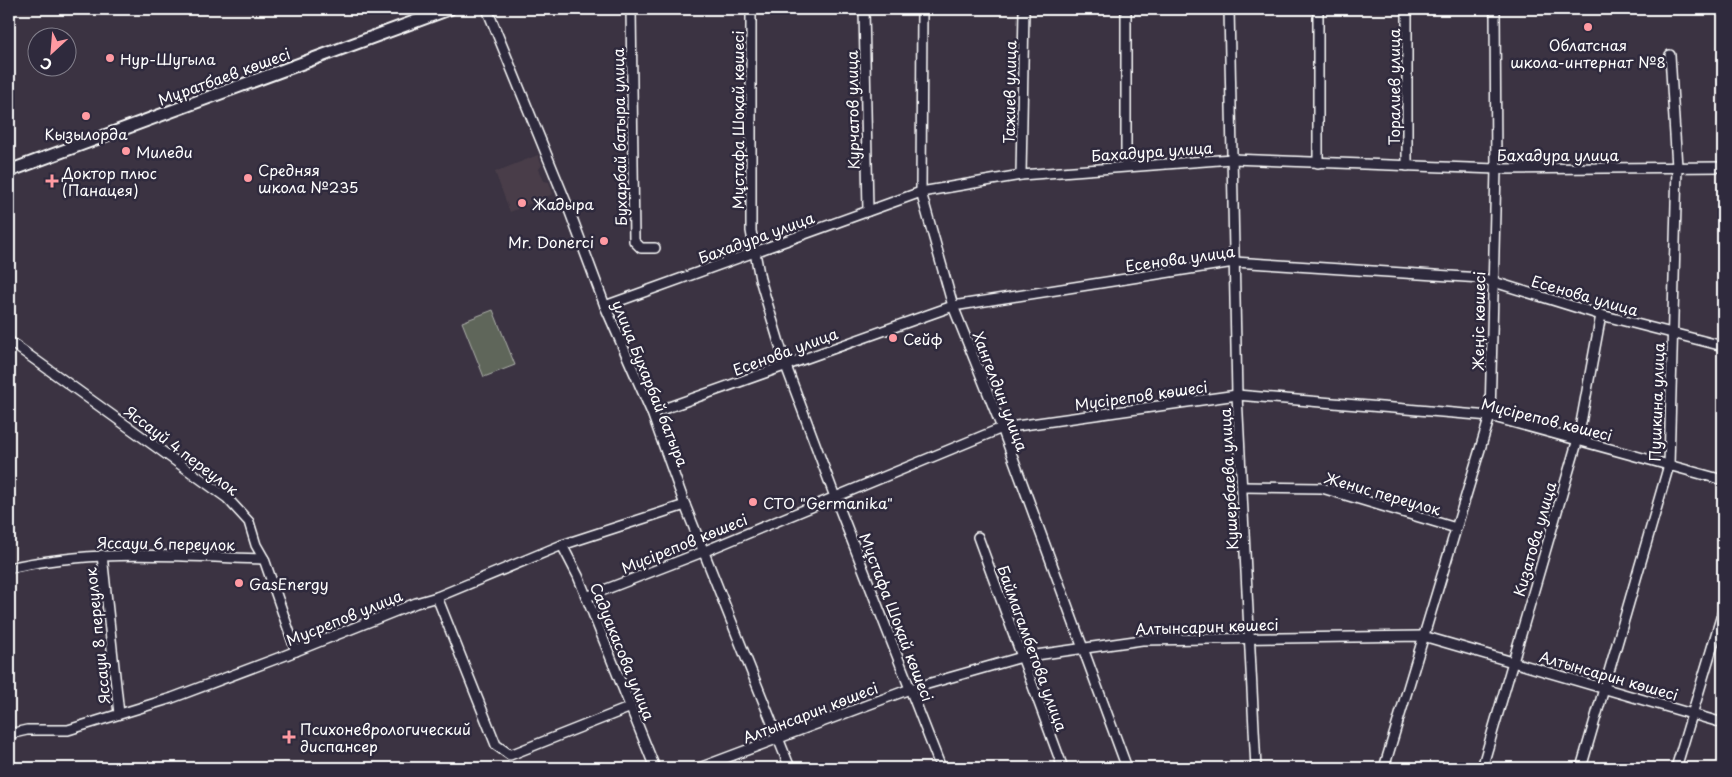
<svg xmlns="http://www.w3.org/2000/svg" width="1732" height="777" font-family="'Playpen Sans',sans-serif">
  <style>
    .built { fill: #493e49 }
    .green { fill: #5f665a; stroke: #afb2ac }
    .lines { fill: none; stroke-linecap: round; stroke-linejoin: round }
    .minor-casing { stroke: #fff; stroke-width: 12 }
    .tertiary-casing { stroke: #fff; stroke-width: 15 }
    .minor { stroke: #2f2a3d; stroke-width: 9 }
    .tertiary { stroke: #2f2a3d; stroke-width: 11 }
    .poi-dot { fill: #ff9aa2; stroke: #2f2a3d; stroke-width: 2 }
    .labels { text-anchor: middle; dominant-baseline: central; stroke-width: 5; stroke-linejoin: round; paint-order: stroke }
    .poi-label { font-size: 15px; fill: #fff; stroke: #2f2a3d; text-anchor: start }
    .street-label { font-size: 15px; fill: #fff; stroke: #2f2a3d }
  </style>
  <rect width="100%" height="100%" fill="#3b3342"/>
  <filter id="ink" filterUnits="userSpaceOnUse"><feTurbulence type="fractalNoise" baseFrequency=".02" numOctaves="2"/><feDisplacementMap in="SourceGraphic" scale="10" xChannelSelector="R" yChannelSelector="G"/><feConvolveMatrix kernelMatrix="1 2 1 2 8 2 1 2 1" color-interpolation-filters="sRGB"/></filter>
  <g filter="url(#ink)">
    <polygon class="built" points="538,155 542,165 539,169 544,181 549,182 553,194 510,212 495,172"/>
    <polygon class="green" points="493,310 515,365 484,377 462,322"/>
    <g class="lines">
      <g class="minor-casing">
        <g id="minor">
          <polyline points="487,9 568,207 605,306 652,413 685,505 790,768"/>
          <polyline points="631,9 634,241 641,248 655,248"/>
          <polyline points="751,9 751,231 760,279 786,366 835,497 941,768"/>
          <polyline points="864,9 868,211"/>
          <polyline points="922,9 921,192 953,306 1002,428 1127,768"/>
          <polyline points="1126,9 1126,166"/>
          <polyline points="1229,9 1237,395 1256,768"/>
          <polyline points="1318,163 1318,9"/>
          <polyline points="1407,166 1407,9"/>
          <polyline points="1021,175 1024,9"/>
          <polyline points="605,306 921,192 1021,175 1232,159 1496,169 1723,167"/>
          <polyline points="9,341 227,498 249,522 256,545 264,559 296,651"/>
          <polyline points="652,413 953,306 1234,262 1481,278 1601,315 1723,346"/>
          <polyline points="1242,487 1322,488 1456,528"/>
          <polyline points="978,537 1063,768"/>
          <polyline points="562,545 578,576 655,768"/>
          <polyline points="102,555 119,714"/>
          <path d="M9,568C93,549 178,556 264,559"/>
          <polyline points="437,597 496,745 510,755 631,707"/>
          <polyline points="586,597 705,551 1002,428 1237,395 1490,416 1723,480"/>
          <polyline points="9,734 27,730 68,730 172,698 286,655 416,603 437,597 562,545 685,505"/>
          <polyline points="699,768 910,689 1022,657 1142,640 1423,636 1723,723"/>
          <polyline points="1384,768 1490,416 1496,169 1495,9"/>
          <polyline points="1482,768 1578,439 1601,315"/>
          <polyline points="1581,768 1669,465 1677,167 1670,55"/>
          <polyline points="1676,768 1723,611"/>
        </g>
      </g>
      <g class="tertiary-casing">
        <polyline id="tertiary" points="9,171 449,9"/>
      </g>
      <use href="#minor" class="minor"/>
      <use href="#tertiary" class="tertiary"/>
    </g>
  </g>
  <g class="poi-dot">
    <circle cx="1588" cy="27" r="5"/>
    <circle cx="110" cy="58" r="5"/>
    <circle cx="86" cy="116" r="5"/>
    <circle cx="126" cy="151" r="5"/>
    <circle cx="248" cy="178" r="5"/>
    <path d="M49.5 173.5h5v5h5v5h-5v5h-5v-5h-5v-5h5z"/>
    <circle cx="522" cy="203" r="5"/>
    <circle cx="604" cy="241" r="5"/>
    <circle cx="893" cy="338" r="5"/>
    <circle cx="753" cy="502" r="5"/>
    <circle cx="239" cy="583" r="5"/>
    <path d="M286.5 729.5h5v5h5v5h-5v5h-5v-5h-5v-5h5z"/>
  </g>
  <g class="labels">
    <g class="poi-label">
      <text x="1588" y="44" text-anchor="middle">Облатсная<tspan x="1588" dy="17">школа-интернат №8</tspan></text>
      <text x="120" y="58">Нур-Шугыла</text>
      <text x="86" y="133" text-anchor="middle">Кызылорда</text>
      <text x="136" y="151">Миледи</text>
      <text x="258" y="169">Средняя<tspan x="258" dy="17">школа №235</tspan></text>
      <text x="62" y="172">Доктор плюс<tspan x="62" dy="17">(Панацея)</tspan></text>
      <text x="532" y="203">Жадыра</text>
      <text x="594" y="241" text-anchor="end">Mr. Donerci</text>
      <text x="903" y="338">Сейф</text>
      <text x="763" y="502">СТО "Germanika"</text>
      <text x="249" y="583">GasEnergy</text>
      <text x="300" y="728">Психоневрологический<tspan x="300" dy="17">диспансер</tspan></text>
    </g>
    <g class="street-label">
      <text transform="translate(224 76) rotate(-20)">Мұратбаев көшесі</text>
      <text transform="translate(1393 87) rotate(-90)">Торалиев улица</text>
      <text transform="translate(1009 92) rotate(-89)">Тажиев улица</text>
      <text transform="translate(852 110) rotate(-91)">Курчатов улица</text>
      <text transform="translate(737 120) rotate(-90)">Мұстафа Шоқай көшесі</text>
      <text transform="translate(619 137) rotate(-91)">Бухарбай батыра улица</text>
      <text transform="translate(1152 151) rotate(-4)">Бахадура улица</text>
      <text x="1558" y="154">Бахадура улица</text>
      <text transform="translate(756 237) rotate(-20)">Бахадура улица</text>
      <text transform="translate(1180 258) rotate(-8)">Есенова улица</text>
      <text transform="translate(1585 295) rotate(16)">Есенова улица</text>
      <text transform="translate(1478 321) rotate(-89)">Жеңіс көшесі</text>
      <text transform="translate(785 351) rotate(-20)">Есенова улица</text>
      <text transform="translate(651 383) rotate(68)">улица Бухарбай батыра</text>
      <text transform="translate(1001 391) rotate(69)">Хангелдин улица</text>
      <text transform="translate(1141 395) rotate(-8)">Мүсірепов көшесі</text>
      <text transform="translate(1656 402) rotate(-88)">Пушкина улица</text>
      <text transform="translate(1547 419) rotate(14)">Мүсірепов көшесі</text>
      <text transform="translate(182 450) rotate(37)">Яссауй 4 переулок</text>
      <text transform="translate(1228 479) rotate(-93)">Кушербаева улица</text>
      <text transform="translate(1383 493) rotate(16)">Женис переулок</text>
      <text transform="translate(1534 539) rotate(-74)">Кизатова улица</text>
      <text transform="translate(166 543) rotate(1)">Яссауи 6 переулок</text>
      <text transform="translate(684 543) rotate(-22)">Мүсірепов көшесі</text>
      <text transform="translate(344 617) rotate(-22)">Мусрепов улица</text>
      <text transform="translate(897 617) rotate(69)">Мұстафа Шоқай көшесі</text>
      <text transform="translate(1207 626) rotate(-2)">Алтынсарин көшесі</text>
      <text transform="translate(97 636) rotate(-96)">Яссауи 8 переулок</text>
      <text transform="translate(1033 648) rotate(70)">Баймагамбетова улица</text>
      <text transform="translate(623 651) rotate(68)">Садуакасова улица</text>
      <text transform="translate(1609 675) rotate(16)">Алтынсарин көшесі</text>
      <text transform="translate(810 712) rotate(-21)">Алтынсарин көшесі</text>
    </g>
  </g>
  <rect width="1732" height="777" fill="none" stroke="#2f2a3d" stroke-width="30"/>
  <rect x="15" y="15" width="1702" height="747" fill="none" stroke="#fff" stroke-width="2" filter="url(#ink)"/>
  <g transform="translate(52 52) rotate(206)"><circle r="24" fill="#2f2a3d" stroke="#827f8b"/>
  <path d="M0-4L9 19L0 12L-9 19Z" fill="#ff9aa2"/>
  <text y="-8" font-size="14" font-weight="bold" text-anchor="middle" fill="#ffffff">С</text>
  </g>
</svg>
